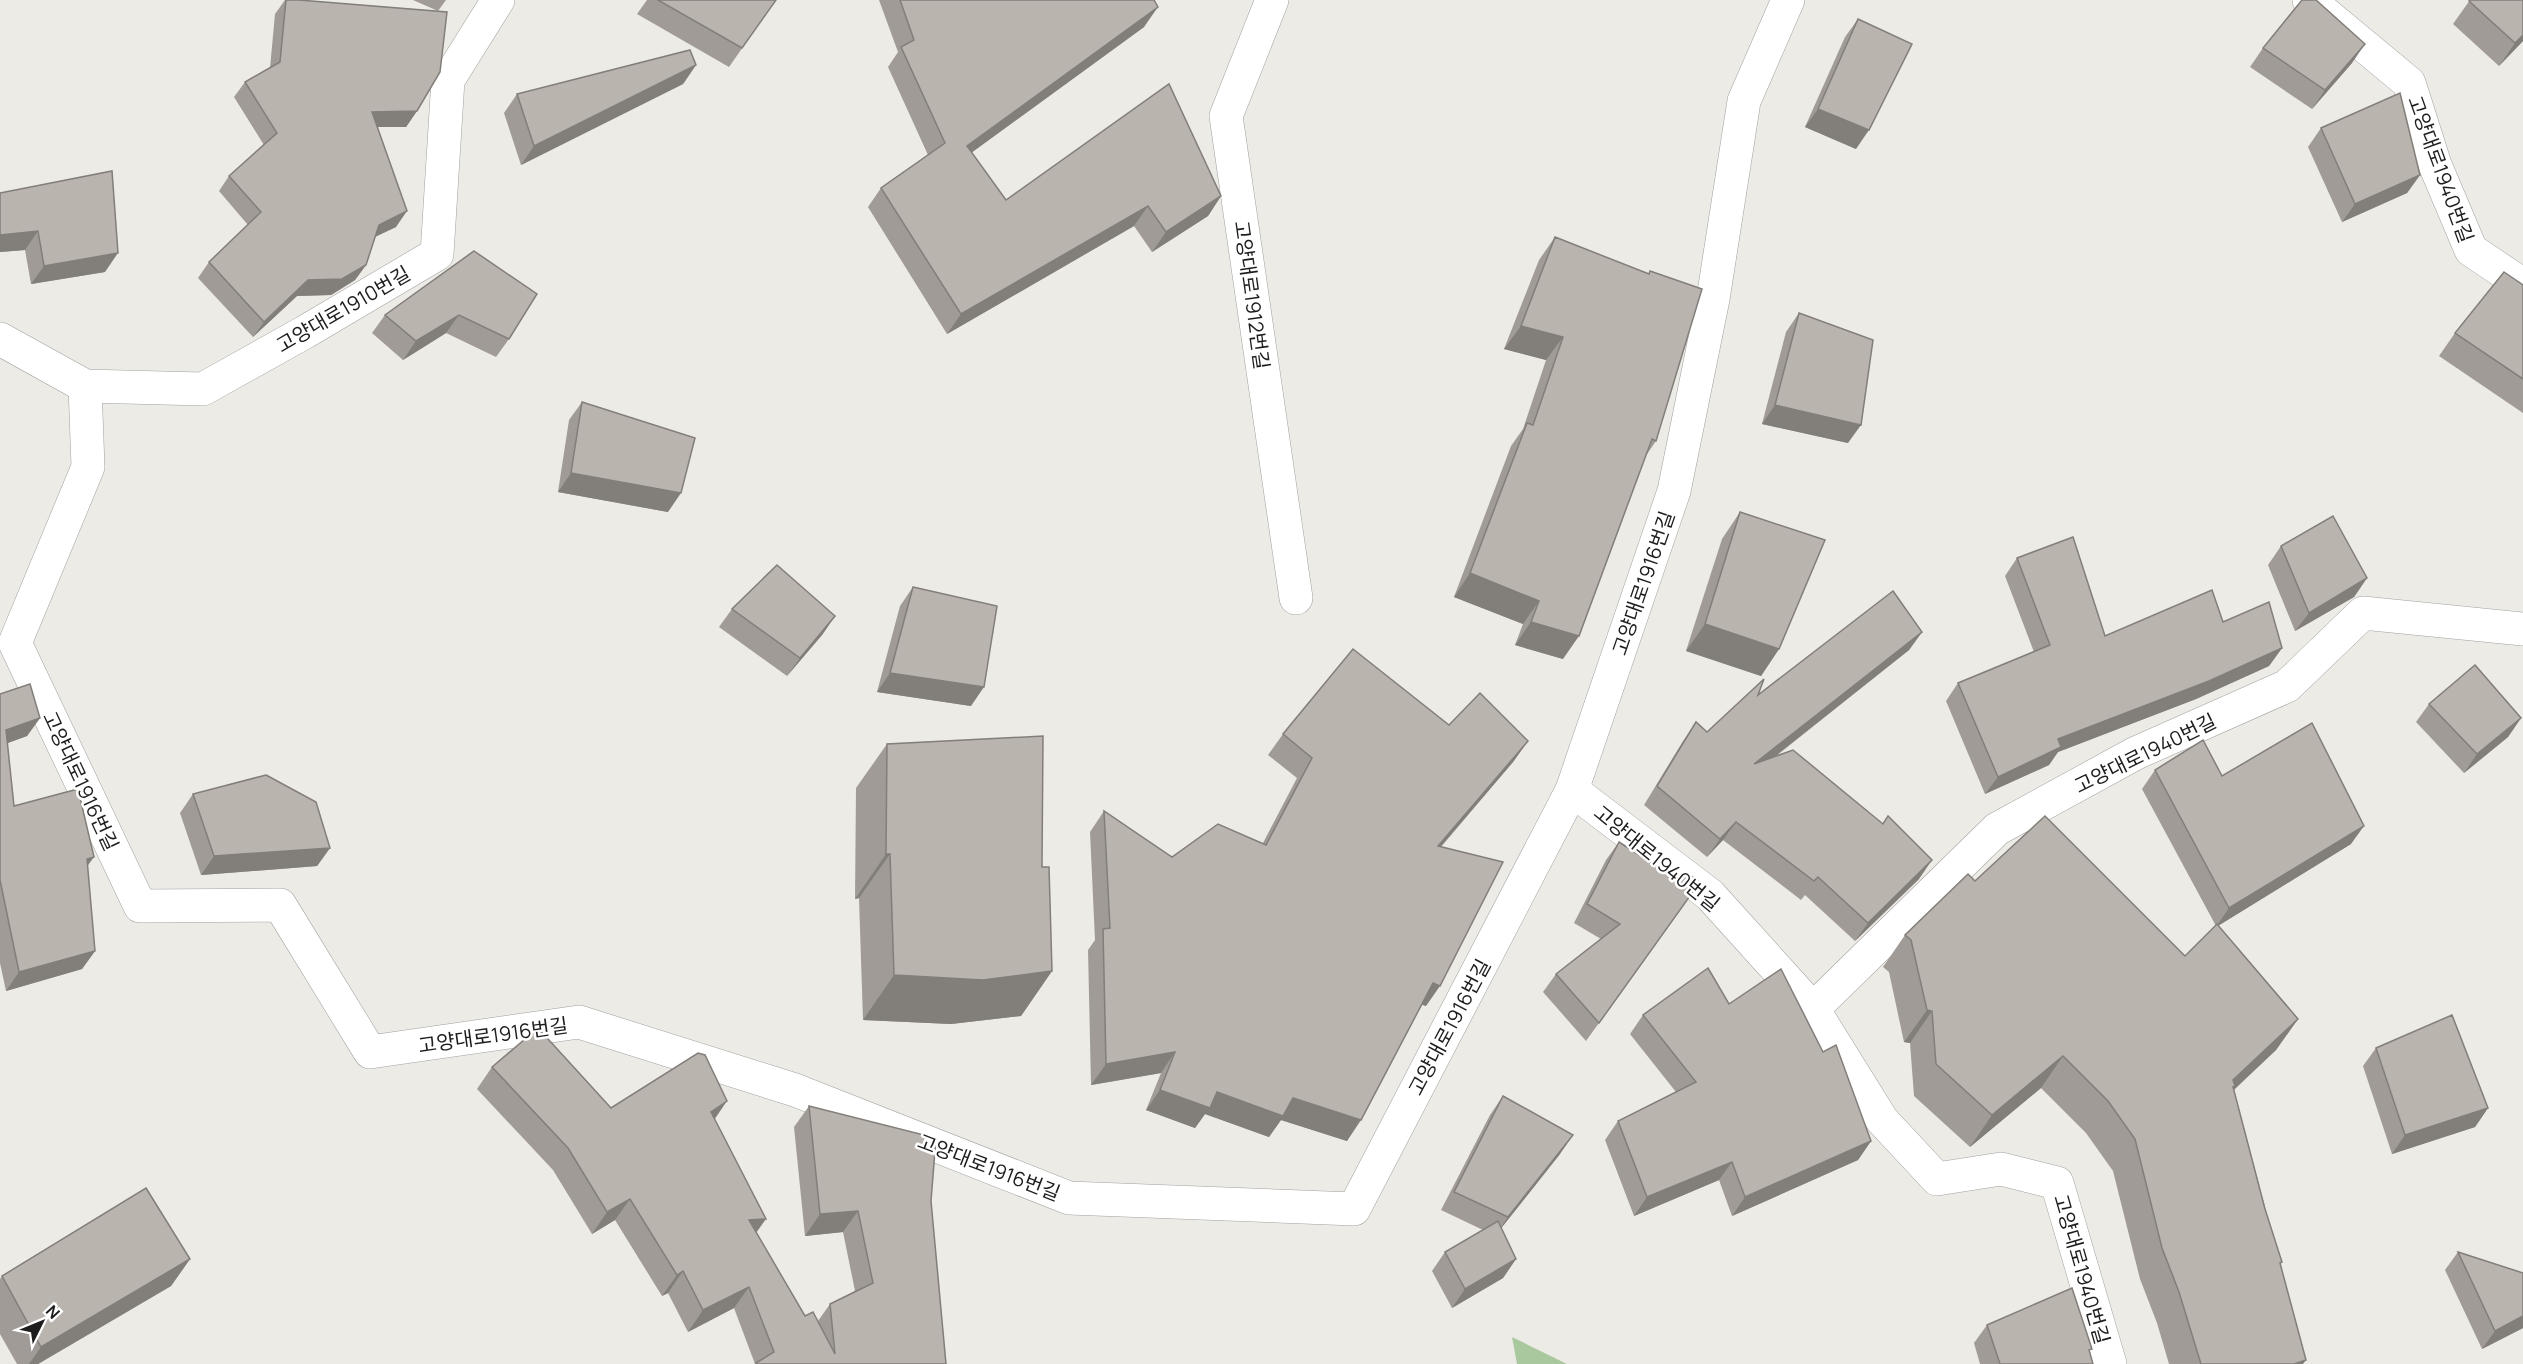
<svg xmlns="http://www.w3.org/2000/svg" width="2523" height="1364" font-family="Manrope,'Noto Sans KR',sans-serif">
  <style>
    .forest { fill: #aac89e }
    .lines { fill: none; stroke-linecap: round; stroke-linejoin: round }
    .minor-casing { stroke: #a1a1a1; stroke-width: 34 }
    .minor { stroke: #fff; stroke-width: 33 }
    .wall { fill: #a09b96 }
    .shaded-wall { fill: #827e7a }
    .building { fill: #bab4ae; stroke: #827e7a; stroke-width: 1.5 }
    .labels { text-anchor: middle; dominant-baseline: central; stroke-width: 5; stroke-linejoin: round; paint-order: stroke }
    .street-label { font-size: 20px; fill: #1d1d1d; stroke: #fff }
  </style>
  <rect width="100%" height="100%" fill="#edebe5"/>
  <polygon class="forest" points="1512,1337 1567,1364 1517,1364"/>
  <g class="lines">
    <g class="minor-casing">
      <g id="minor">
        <polyline points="1272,0 1226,116 1296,598"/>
        <polyline points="2309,0 2409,83 2435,165 2471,250 2523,285"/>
        <polyline points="0,339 85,386 203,389 305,332 437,254 448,80 498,0"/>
        <polyline points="85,386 88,467 15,643 140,906 280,905 370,1052 579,1022 795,1090 1069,1198 1354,1209 1572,790 1674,491 1713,299 1744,101 1788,0"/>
        <polyline points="1572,790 1710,895 1813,1009 1997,829 2136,753 2287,686 2363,613 2523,629"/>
        <polyline points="1813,1009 1882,1120 1937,1179 2001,1169 2057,1183 2110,1364"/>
      </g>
    </g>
    <use href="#minor" class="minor"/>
  </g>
  <g class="wall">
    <polygon points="285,0 299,0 438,11 413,0 446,0 438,11 417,111 406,127 377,127 396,227 375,237 366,265 355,280 331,295 297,296 253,337 198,278 209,262 248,225 219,191 229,176 264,145 234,97 245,82 270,68 275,14"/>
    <polygon points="647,0 776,0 729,67 637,14"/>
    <polygon points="879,0 1154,0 1144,27 971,153 1006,200 1221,196 1208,216 1152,252 1134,226 947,334 868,207 881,188 928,155 888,67 898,52"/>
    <polygon points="2470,0 2523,41 2499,66 2453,24"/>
    <polygon points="1858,19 1856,149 1805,127 1845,37"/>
    <polygon points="2263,48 2352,63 2312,109 2250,67"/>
    <polygon points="696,65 683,84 521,165 504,113 517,94"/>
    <polygon points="2321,128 2420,175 2407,193 2342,222 2308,147"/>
    <polygon points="0,193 105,272 31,284 25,250 0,252"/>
    <polygon points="1555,237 1648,274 1650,271 1656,441 1645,457 1563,659 1515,645 1523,624 1454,597 1511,446 1523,429 1546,360 1504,349 1539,260"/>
    <polygon points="474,251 509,339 496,357 446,333 403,360 372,333 385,315"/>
    <polygon points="2523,285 2523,413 2439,356 2455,333"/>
    <polygon points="1799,313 1848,443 1762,424 1786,332"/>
    <polygon points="582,402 668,512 558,492 569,420"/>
    <polygon points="1740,512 1779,649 1761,676 1686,651 1722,539"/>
    <polygon points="2281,546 2367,578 2354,597 2295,631 2268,565"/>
    <polygon points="2017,558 2105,636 2223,622 2282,648 2269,666 2196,699 2058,752 2049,765 1985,794 1946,701 1958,683 2034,652 2005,576"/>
    <polygon points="913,587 971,706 877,692 900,606"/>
    <polygon points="732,609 835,616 822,635 787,676 719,627"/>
    <polygon points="1922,632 1909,650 1775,757 1919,879 1855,941 1805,895 1801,900 1723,840 1707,857 1644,805 1683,741 1696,722 1707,732 1758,695"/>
    <polygon points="0,694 40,718 27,736 7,743 14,806 87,866 95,951 82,969 6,991 0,963"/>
    <polygon points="2429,704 2521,718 2508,737 2464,773 2416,722"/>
    <polygon points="1449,725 1528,741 1513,762 1441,847 1426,1006 1422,1005 1347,1141 1281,1120 1269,1137 1205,1114 1195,1128 1146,1110 1161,1073 1091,1085 1088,950 1095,940 1090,832 1104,811 1172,857 1263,843 1297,778 1268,755 1283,734"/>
    <polygon points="887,744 1042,867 1052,971 1021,1016 951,1024 863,1020 859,898 855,899 856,788"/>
    <polygon points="2155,770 2222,776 2351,844 2218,926 2298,1019 2276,1050 2234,1090 2280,1264 2303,1364 2169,1364 2157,1323 2140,1279 2113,1171 2086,1133 2041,1088 1970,1147 1914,1096 1910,1043 1904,1042 1889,972 1883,967 1905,935 1975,881 2185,956 2216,926 2142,789"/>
    <polygon points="193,794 330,848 317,866 201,875 180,813"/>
    <polygon points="1619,842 1678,880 1700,882 1586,1041 1543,992 1556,974 1601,939 1574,923 1606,860"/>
    <polygon points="1729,1004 1823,1052 1871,1141 1858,1160 1732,1216 1719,1180 1634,1216 1605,1140 1618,1121 1676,1092 1630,1034 1643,1015"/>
    <polygon points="2376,1048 2488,1108 2475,1127 2392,1154 2363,1066"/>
    <polygon points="492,1067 611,1108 714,1119 756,1233 805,1316 818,1321 830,1304 855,1291 843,1232 805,1236 794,1127 809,1106 931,1201 946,1364 755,1364 734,1308 688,1332 668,1293 662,1296 615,1220 592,1234 553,1170 477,1089"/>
    <polygon points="1503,1096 1560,1154 1501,1228 1516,1259 1503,1278 1452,1308 1432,1271 1445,1252 1483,1230 1441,1210 1490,1115"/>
    <polygon points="2458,1252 2523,1273 2523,1328 2482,1349 2445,1270"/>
    <polygon points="190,1259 171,1286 38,1364 17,1364 0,1334 0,1279 2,1276"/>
    <polygon points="1987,1325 2090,1352 2093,1364 1980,1364 1974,1343"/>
  </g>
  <g class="shaded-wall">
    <polygon points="1158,7 1144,27 953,166 967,146"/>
    <polygon points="2523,35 2523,41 2499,66 2515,43"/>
    <polygon points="2365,44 2352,63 2312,109 2325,90"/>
    <polygon points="696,65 683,84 521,165 534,146"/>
    <polygon points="1818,109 1869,130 1856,149 1805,127"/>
    <polygon points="417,111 406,127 361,127 372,112"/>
    <polygon points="2420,175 2407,193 2342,222 2355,204"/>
    <polygon points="1221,196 1208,216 1152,252 1166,232"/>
    <polygon points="1148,206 1134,226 947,334 961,314"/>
    <polygon points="407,211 396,227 368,240 379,225"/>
    <polygon points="38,231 25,250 0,252 0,235"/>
    <polygon points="118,253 105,272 31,284 44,266"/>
    <polygon points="366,265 355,280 331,295 297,296 253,337 264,322 308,280"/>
    <polygon points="459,315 446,333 403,360 416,341"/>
    <polygon points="1521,326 1563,337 1546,360 1504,349"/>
    <polygon points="1775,405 1861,425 1848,443 1762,424"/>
    <polygon points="571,473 681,493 668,512 558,492"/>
    <polygon points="1470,573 1539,601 1523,624 1454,597"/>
    <polygon points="2367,578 2354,597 2295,631 2309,613"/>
    <polygon points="835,616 822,635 787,676 800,658"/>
    <polygon points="1531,622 1579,636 1563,659 1515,645"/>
    <polygon points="1705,624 1779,649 1761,676 1686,651"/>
    <polygon points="1922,632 1909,650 1741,783 1754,764"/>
    <polygon points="2282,648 2269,666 2196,699 2058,752 2049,765 1985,794 1998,777 2058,739"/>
    <polygon points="890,673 984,687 971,706 877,692"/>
    <polygon points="40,718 27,736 0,746 6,730"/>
    <polygon points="2521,718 2508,737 2464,773 2477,754"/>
    <polygon points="1528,741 1513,762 1423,867 1438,846"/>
    <polygon points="1736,822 1723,840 1707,857 1720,839"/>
    <polygon points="2364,826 2351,844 2216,927 2229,908"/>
    <polygon points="330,848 317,866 201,875 214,856"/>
    <polygon points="886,854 890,854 859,898 855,899"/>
    <polygon points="94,857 80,876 87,859"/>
    <polygon points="1932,860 1919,879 1855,941 1868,923"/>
    <polygon points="95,951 82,969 6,991 19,972"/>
    <polygon points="1052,971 1021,1016 951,1024 863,1020 894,975"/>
    <polygon points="1433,983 1440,986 1426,1006 1419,1003"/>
    <polygon points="1927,1010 1932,1011 1910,1043 1904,1042"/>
    <polygon points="2298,1019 2276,1050 2229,1094 2233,1080"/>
    <polygon points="1175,1052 1161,1073 1091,1085 1106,1064"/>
    <polygon points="2063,1056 2041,1088 1970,1147 1992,1115"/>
    <polygon points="1160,1090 1217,1092 1293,1098 1361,1120 1347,1141 1281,1120 1269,1137 1205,1114 1195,1128 1146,1110"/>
    <polygon points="727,1101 712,1123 711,1112"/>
    <polygon points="2488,1108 2475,1127 2392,1154 2405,1135"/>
    <polygon points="1573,1135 1560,1154 1495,1236 1508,1217"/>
    <polygon points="1871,1141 1858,1160 1732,1216 1745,1197"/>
    <polygon points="1732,1162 1719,1180 1634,1216 1647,1197"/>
    <polygon points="630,1199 615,1220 592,1234 607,1212"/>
    <polygon points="858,1211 843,1232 805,1236 820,1214"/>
    <polygon points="766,1219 751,1240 749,1220"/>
    <polygon points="190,1259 171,1286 38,1364 29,1364 41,1347"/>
    <polygon points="1516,1259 1503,1278 1452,1308 1465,1289"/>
    <polygon points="683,1271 668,1293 662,1296 677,1275"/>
    <polygon points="749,1287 734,1308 688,1332 703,1310"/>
    <polygon points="2523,1316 2523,1328 2482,1349 2495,1331"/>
    <polygon points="2306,1360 2303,1364 2294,1364"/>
  </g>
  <g class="building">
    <polygon points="286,0 299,0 447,12 440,72 417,111 372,112 407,211 379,225 366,265 342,279 308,280 264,322 209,262 261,212 229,176 277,133 245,82 280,62"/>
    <polygon points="658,0 776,0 742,48"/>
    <polygon points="900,0 1154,0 1158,7 967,146 1006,200 1169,84 1221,196 1166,232 1148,206 961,314 881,188 945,143 901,47 914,40"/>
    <polygon points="2302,0 2316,0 2365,44 2325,90 2263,48"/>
    <polygon points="2470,0 2523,0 2523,35 2515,43 2469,1"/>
    <polygon points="1858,19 1912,44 1869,130 1818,109"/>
    <polygon points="690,50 696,65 534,146 517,94"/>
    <polygon points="2400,93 2420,175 2355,204 2321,128"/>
    <polygon points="112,171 118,253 44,266 38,231 0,235 0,193"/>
    <polygon points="1555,237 1649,274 1650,271 1702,289 1656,441 1652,439 1579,636 1531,622 1539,601 1470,573 1527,423 1533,425 1563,337 1521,326"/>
    <polygon points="474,251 537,294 509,339 459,315 416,341 385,315"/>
    <polygon points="2504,272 2523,285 2523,379 2455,333"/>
    <polygon points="1799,313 1873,340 1861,425 1775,405"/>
    <polygon points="582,402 695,438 681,493 571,473"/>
    <polygon points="1740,512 1825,540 1779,649 1705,624"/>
    <polygon points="2333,516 2367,578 2309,613 2281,546"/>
    <polygon points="2073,537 2105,636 2212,590 2223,622 2269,602 2282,648 2209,681 2058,739 2061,747 1998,777 1958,683 2050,645 2017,558"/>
    <polygon points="777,565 835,616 800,658 732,609"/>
    <polygon points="913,587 997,606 984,687 890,673"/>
    <polygon points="1893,591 1922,632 1754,764 1793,750 1883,824 1888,816 1932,860 1868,923 1818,877 1814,881 1736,822 1720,839 1657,786 1696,722 1707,732 1764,679 1758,695"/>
    <polygon points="1353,649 1449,725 1480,693 1528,741 1438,846 1503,862 1440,986 1433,983 1361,1120 1293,1098 1283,1116 1217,1092 1210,1108 1160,1090 1175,1052 1106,1064 1103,929 1110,928 1104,811 1172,857 1218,824 1266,845 1312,758 1283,734"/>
    <polygon points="2475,665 2521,718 2477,754 2429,704"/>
    <polygon points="30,684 40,718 6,730 14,806 78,789 94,857 87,859 95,951 19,972 0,880 0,694"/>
    <polygon points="2312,723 2364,826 2229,908 2155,770 2203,740 2222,776"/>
    <polygon points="1043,736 1042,867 1049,867 1052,971 983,980 894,975 890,854 886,854 887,744"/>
    <polygon points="266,775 316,802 330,848 214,856 193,794"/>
    <polygon points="2045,816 2185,956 2217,924 2298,1019 2233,1080 2235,1086 2233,1087 2265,1209 2282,1262 2280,1263 2306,1360 2294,1364 2201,1364 2179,1292 2162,1248 2135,1139 2108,1101 2063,1056 1992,1115 1936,1064 1932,1011 1927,1010 1911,940 1905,935 1968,874 1975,881"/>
    <polygon points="1619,842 1678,880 1687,873 1700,882 1599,1023 1556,974 1620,924 1587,904"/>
    <polygon points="1708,968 1729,1004 1781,969 1823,1052 1836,1045 1871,1141 1745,1197 1732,1162 1647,1197 1618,1121 1696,1082 1643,1015"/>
    <polygon points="2452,1015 2488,1108 2405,1135 2376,1048"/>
    <polygon points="538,1028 611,1108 698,1053 705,1055 727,1101 711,1112 766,1219 749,1220 805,1316 813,1312 835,1354 830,1304 873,1283 858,1211 820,1214 809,1106 936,1138 931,1201 946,1364 756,1364 756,1363 774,1352 749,1287 703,1310 683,1271 677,1275 630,1199 607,1212 568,1148 492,1067"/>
    <polygon points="1503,1096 1573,1135 1508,1217 1454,1192"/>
    <polygon points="146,1188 190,1259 41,1347 2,1276"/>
    <polygon points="1498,1221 1516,1259 1465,1289 1445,1252"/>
    <polygon points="2458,1252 2523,1273 2523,1316 2495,1331"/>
    <polygon points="2072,1288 2092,1349 2089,1350 2093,1364 2000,1364 1987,1325"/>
  </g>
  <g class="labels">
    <g class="street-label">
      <text transform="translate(2441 169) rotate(70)">고양대로1940번길</text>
      <text transform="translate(1252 295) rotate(82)">고양대로1912번길</text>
      <text transform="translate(343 309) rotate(-30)">고양대로1910번길</text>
      <text transform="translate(1643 583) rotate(-71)">고양대로1916번길</text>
      <text transform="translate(2145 753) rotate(-26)">고양대로1940번길</text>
      <text transform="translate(81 781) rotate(65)">고양대로1916번길</text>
      <text transform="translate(1657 858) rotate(39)">고양대로1940번길</text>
      <text transform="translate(1449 1027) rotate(-62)">고양대로1916번길</text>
      <text transform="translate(493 1035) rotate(-8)">고양대로1916번길</text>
      <text transform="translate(989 1167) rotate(21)">고양대로1916번길</text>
      <text transform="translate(2082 1269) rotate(74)">고양대로1940번길</text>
    </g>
  </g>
  <g transform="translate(42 1322) rotate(47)" stroke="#ffffff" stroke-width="4.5" paint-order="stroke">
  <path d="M0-4.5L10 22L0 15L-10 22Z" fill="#1d1d1d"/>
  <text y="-9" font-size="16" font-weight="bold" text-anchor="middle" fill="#1d1d1d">N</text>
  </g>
</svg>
